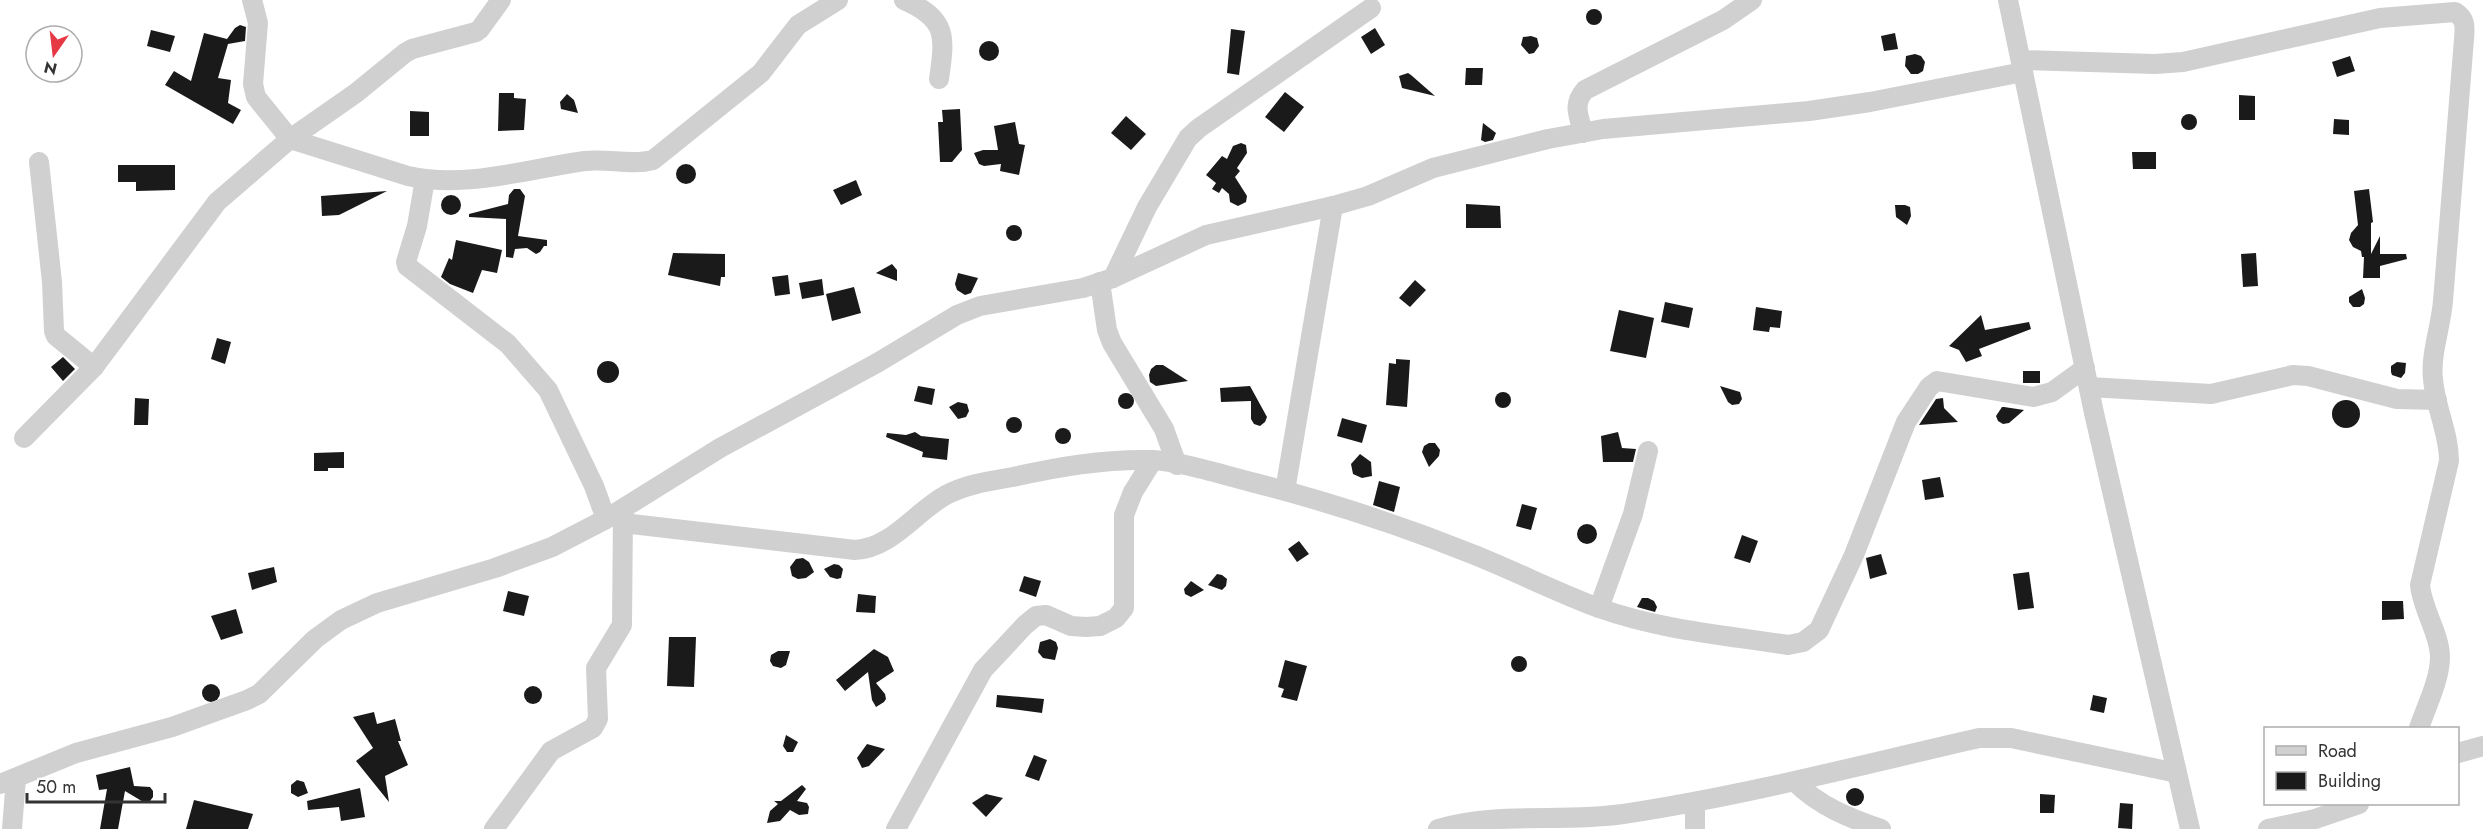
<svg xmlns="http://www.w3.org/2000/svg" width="2483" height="829" font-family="Jost,sans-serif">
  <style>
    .building { fill: #1a1a1a }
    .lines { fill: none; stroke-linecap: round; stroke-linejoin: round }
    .minor { stroke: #d0d0d0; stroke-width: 20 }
  </style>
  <rect width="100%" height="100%" fill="#fff"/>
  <g class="building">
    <circle cx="1594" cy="17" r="8"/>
    <polygon points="240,25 246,27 245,41 228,44 218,78 231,80 228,103 241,110 233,124 165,85 174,71 191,81 204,33 227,39 235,28"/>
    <polygon points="1375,28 1385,45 1371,54 1361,37"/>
    <polygon points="1231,29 1245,31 1239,75 1227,73"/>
    <polygon points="151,30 175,36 170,52 147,46"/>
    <polygon points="1895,33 1898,49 1884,51 1881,36"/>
    <polygon points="1531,36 1537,38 1539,46 1534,53 1529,54 1521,45 1523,37"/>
    <circle cx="989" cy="51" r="10"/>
    <polygon points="1915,54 1921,56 1925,62 1923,71 1918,74 1911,74 1905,66 1906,56"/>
    <polygon points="2350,56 2355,71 2337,77 2332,62"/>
    <polygon points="1466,68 1483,68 1482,85 1465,85"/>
    <polygon points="1408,73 1411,75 1435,96 1402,88 1399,76"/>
    <polygon points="1285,92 1304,107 1284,132 1265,117"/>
    <polygon points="499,93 514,93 514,98 526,99 524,130 498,131"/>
    <polygon points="567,94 574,100 578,113 561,109 560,102"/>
    <polygon points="2239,95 2255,96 2255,120 2239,120"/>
    <polygon points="960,109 962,150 952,162 940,162 938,122 943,122 942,110"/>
    <polygon points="410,111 429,112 429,136 410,136"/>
    <circle cx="2189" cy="122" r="8"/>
    <polygon points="1126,116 1146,134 1131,150 1111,133"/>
    <polygon points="2334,119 2349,120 2349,135 2333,134"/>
    <polygon points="1015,122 1019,144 1025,145 1019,175 1000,171 1001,164 984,166 979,164 974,153 983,150 998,150 994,126"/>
    <polygon points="1483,123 1496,133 1493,140 1485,142 1481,140"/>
    <polygon points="1241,143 1246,145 1247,153 1237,168 1240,171 1235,177 1247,196 1246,202 1238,206 1230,202 1229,194 1222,188 1219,193 1212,189 1216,183 1206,175 1222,156 1227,159 1233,146"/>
    <polygon points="2132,152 2156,152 2156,169 2133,169"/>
    <circle cx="686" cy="174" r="10"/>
    <polygon points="118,165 175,165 175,190 136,191 136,182 118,182"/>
    <polygon points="856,180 862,195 841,205 833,190"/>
    <polygon points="514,189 520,189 525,196 518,236 547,240 547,246 544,246 540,252 536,254 527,248 515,249 513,258 506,257 506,219 469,217 469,214 508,204 509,195"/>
    <polygon points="2369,189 2373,222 2371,223 2371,254 2380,236 2380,254 2406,254 2407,259 2380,266 2380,278 2363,278 2364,257 2362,257 2361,251 2353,247 2349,240 2351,233 2358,225 2354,191"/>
    <polygon points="387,191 339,215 322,216 321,196"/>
    <circle cx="451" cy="205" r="10"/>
    <polygon points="1466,204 1500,206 1501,228 1466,228"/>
    <polygon points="1895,205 1905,205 1910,207 1911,216 1907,225 1896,217"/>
    <circle cx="1014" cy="233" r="8"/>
    <polygon points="456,240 502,250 497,273 482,270 473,293 450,284 441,277 449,258 452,260"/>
    <polygon points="673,253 725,254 725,277 721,277 720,286 668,275"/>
    <polygon points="2256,253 2258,286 2243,287 2241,254"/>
    <polygon points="892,264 897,270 897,281 876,273"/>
    <polygon points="958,273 978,278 971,293 965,295 957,290 955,284"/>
    <polygon points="788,275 790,294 775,296 772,277"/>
    <polygon points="822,279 824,295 802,299 799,283"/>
    <polygon points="1415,280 1426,290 1410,307 1399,298"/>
    <polygon points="854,287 861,313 832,321 826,294"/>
    <polygon points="2362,289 2365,298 2364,304 2360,307 2353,307 2349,302 2349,297"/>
    <polygon points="1665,302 1693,308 1689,328 1661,322"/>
    <polygon points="1756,307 1782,311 1780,328 1770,327 1769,332 1753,330"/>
    <polygon points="1619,310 1654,318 1646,358 1610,351"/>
    <polygon points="1981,315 1985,330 2029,322 2031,329 1979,349 1982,356 1966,362 1959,350 1949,346"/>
    <polygon points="217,338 231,342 225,364 211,359"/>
    <polygon points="63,357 75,369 63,381 51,367"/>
    <polygon points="1396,359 1410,360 1407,407 1386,405 1389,363 1396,364"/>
    <circle cx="608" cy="372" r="11"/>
    <polygon points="2397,362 2406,363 2405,373 2401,378 2392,375 2391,372 2391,366"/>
    <polygon points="1156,365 1163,365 1188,381 1156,386 1150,382 1149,375 1151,369"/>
    <rect x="2023" y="371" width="17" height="12"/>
    <polygon points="918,386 935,389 932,405 914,401"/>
    <polygon points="1250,386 1267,417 1265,422 1260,426 1254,424 1251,419 1251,401 1221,402 1220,388"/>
    <polygon points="1720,386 1740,392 1742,399 1739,404 1732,405 1728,402"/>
    <circle cx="1503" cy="400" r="8"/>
    <circle cx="1126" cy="401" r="8"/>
    <polygon points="135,398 149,399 148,425 134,425"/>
    <polygon points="1943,398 1944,408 1958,422 1919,425 1936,399"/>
    <circle cx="2346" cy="414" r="14"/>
    <polygon points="958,402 967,404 969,411 966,417 958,419 949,407"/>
    <polygon points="2002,407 2004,407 2024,410 2009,423 2003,424 1998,421 1996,416"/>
    <circle cx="1014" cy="425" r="8"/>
    <polygon points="1342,418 1367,425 1362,443 1337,436"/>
    <circle cx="1063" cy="436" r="8"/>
    <polygon points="915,432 921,436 949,439 947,460 922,457 923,452 886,437 887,433 906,435"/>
    <polygon points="1618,432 1622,448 1636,449 1633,462 1603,462 1601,436"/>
    <polygon points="1429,443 1435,443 1440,450 1439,456 1429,467 1422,452 1424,446"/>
    <polygon points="344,452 344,468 328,468 328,471 314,471 314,453"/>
    <polygon points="1360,454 1371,462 1372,476 1362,478 1353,474 1351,464"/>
    <polygon points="1940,477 1944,497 1925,500 1922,480"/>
    <polygon points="1379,481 1400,487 1394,512 1373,505"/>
    <polygon points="1522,504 1537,508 1531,530 1516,526"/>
    <circle cx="1587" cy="534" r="10"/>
    <polygon points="1742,535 1758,541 1750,563 1734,558"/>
    <polygon points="1299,541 1309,554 1297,562 1288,549"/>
    <polygon points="1881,554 1887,574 1870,579 1866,558"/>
    <polygon points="803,558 809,562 814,572 806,578 798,579 792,576 790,567 796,559"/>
    <polygon points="834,564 839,565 843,569 841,578 837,579 830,577 824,569"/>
    <polygon points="274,567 277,582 252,590 248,573"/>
    <polygon points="2029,572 2034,608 2018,610 2013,574"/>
    <polygon points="1217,574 1222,575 1227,579 1226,586 1222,590 1208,585"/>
    <polygon points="1024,576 1041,581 1036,597 1019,591"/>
    <polygon points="1191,581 1204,590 1191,597 1185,594 1184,589"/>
    <polygon points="508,591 529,596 524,616 503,611"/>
    <polygon points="858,594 876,596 875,613 856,612"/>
    <polygon points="1642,598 1648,598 1654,601 1657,607 1655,612 1637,607"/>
    <polygon points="2382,601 2403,601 2404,619 2382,620"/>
    <polygon points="236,609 243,633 221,640 211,616"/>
    <polygon points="669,637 696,637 694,687 667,686"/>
    <polygon points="1050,639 1056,642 1058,648 1055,660 1043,658 1038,652 1040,642"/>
    <polygon points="874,649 888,657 894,671 876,683 885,694 886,699 884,702 876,707 872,700 868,672 845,691 836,680"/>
    <polygon points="778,651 790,651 786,665 781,668 773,666 770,661 771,655"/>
    <circle cx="1519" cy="664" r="8"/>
    <polygon points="1285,660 1307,666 1297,701 1281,697 1284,689 1278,687"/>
    <circle cx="211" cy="693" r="9"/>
    <circle cx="533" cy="695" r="9"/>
    <polygon points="997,695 1044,699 1042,713 996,707"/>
    <polygon points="2093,695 2107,698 2104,713 2090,710"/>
    <polygon points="374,712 377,724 395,719 401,741 398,741 408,765 385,776 389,802 356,761 373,748 353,717"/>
    <polygon points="786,735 798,742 793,752 787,752 783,746"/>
    <polygon points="867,744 885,749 869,766 862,768 857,758"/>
    <polygon points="1034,755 1047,760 1039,781 1025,776"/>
    <polygon points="130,767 134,786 150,787 153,791 153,797 150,801 145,803 125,791 118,829 100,829 107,789 99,790 96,775"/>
    <polygon points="297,780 304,782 308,793 298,797 291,793 291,785"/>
    <polygon points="802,785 806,789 797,801 807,803 809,807 808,814 799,815 790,810 780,821 767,823 770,811 778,804 774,801 781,801"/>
    <polygon points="360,788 365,817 341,821 339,807 308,810 307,801"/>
    <circle cx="1855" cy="797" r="9"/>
    <polygon points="986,794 1003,798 986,817 972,803"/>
    <polygon points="2040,794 2055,795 2054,813 2040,813"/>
    <polygon points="194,800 253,814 248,829 186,829"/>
    <polygon points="2120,803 2133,804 2132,829 2118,828"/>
  </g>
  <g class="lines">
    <g class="minor">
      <path d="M252,0L258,23L253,84L256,97L290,139L408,176C466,189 527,169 585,161C608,158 631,166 653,160L761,73L798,25L838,0"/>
      <path d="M904,0C948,19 945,37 939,79"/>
      <polyline points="2008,0 2094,413 2190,829"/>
      <path d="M2021,60L2155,64L2183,62L2380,18L2455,12C2466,19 2465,26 2464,39L2443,301C2441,326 2430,356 2433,379C2435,407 2449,432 2449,461L2420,585C2422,609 2440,634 2440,657C2440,680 2426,707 2419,728"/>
      <path d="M1583,133C1579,115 1572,105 1585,90L1723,20L1752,0"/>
      <polyline points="39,162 52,282 54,331 56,336 94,367"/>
      <polyline points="425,179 417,226 406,262 407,266 508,344 548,390 594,486 606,519"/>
      <polyline points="1113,278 1147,207 1188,138 1199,128 1371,8"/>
      <polyline points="1100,282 1107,330 1112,343 1164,429 1177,465"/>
      <polyline points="2089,387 2211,394 2293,375 2308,376 2397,399 2437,400"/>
      <polyline points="24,438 94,367 217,202 290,139 356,93 405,53 412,49 476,32 480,29 501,0"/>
      <polyline points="1285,491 1333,206"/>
      <path d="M623,523L855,550C892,548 915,512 946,495C967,484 990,481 1013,477C1058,467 1103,459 1150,460C1180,461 1221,474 1251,482C1326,501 1400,525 1472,554C1515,571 1556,592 1599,608C1660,630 1725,635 1788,645L1803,642L1819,630L1854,555L1906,422L1929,387L1937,381L2033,397L2052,392L2085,368"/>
      <polyline points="1599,608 1633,514 1648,451"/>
      <polyline points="2458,753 2483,746"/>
      <path d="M1795,782C1819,806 1849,818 1881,829"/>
      <polyline points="0,784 76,753 172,727 247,700 259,694 315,639 341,620 377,603 495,568 552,547 606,519 720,448 877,363 957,315 980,306 1083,288 1113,278 1206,235 1333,206 1368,196 1433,168 1548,139 1603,129 1809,111 1870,102 2023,72"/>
      <polyline points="12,829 16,778"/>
      <polyline points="494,829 551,751 593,728 598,719 596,668 622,625 623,512"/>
      <polyline points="896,829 983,670 1025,625 1036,616 1046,615 1071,626 1086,627 1100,626 1116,618 1124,608 1124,515 1133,492 1153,460"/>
      <path d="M1438,829C1497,811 1562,823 1623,814C1743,796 1861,765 1979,738H2011L2177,773"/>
      <polyline points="1695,829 1695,803"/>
      <polyline points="2268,829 2315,819 2359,804"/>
    </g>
  </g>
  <rect x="2264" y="727" width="195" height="78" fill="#ffffff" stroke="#adadad" stroke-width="1.5"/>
  <rect x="2276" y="746" width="30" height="9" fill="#d0d0d0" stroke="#adadad" stroke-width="1.5"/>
  <text x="2318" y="757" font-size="18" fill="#333333">Road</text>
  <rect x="2276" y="772" width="30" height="18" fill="#1a1a1a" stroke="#adadad" stroke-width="1.5"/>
  <text x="2318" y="787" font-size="18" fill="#333333">Building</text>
  <g transform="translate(54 54) rotate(194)"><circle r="28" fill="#ffffff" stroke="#adadad" stroke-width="1.5"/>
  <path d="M0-4.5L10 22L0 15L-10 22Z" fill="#e63946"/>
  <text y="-9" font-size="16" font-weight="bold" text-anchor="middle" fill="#333333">N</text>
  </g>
  <path d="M27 793v9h138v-9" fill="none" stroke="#333333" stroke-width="3"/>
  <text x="36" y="793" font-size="18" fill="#333333" stroke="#ffffff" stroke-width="4.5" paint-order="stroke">50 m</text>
</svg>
